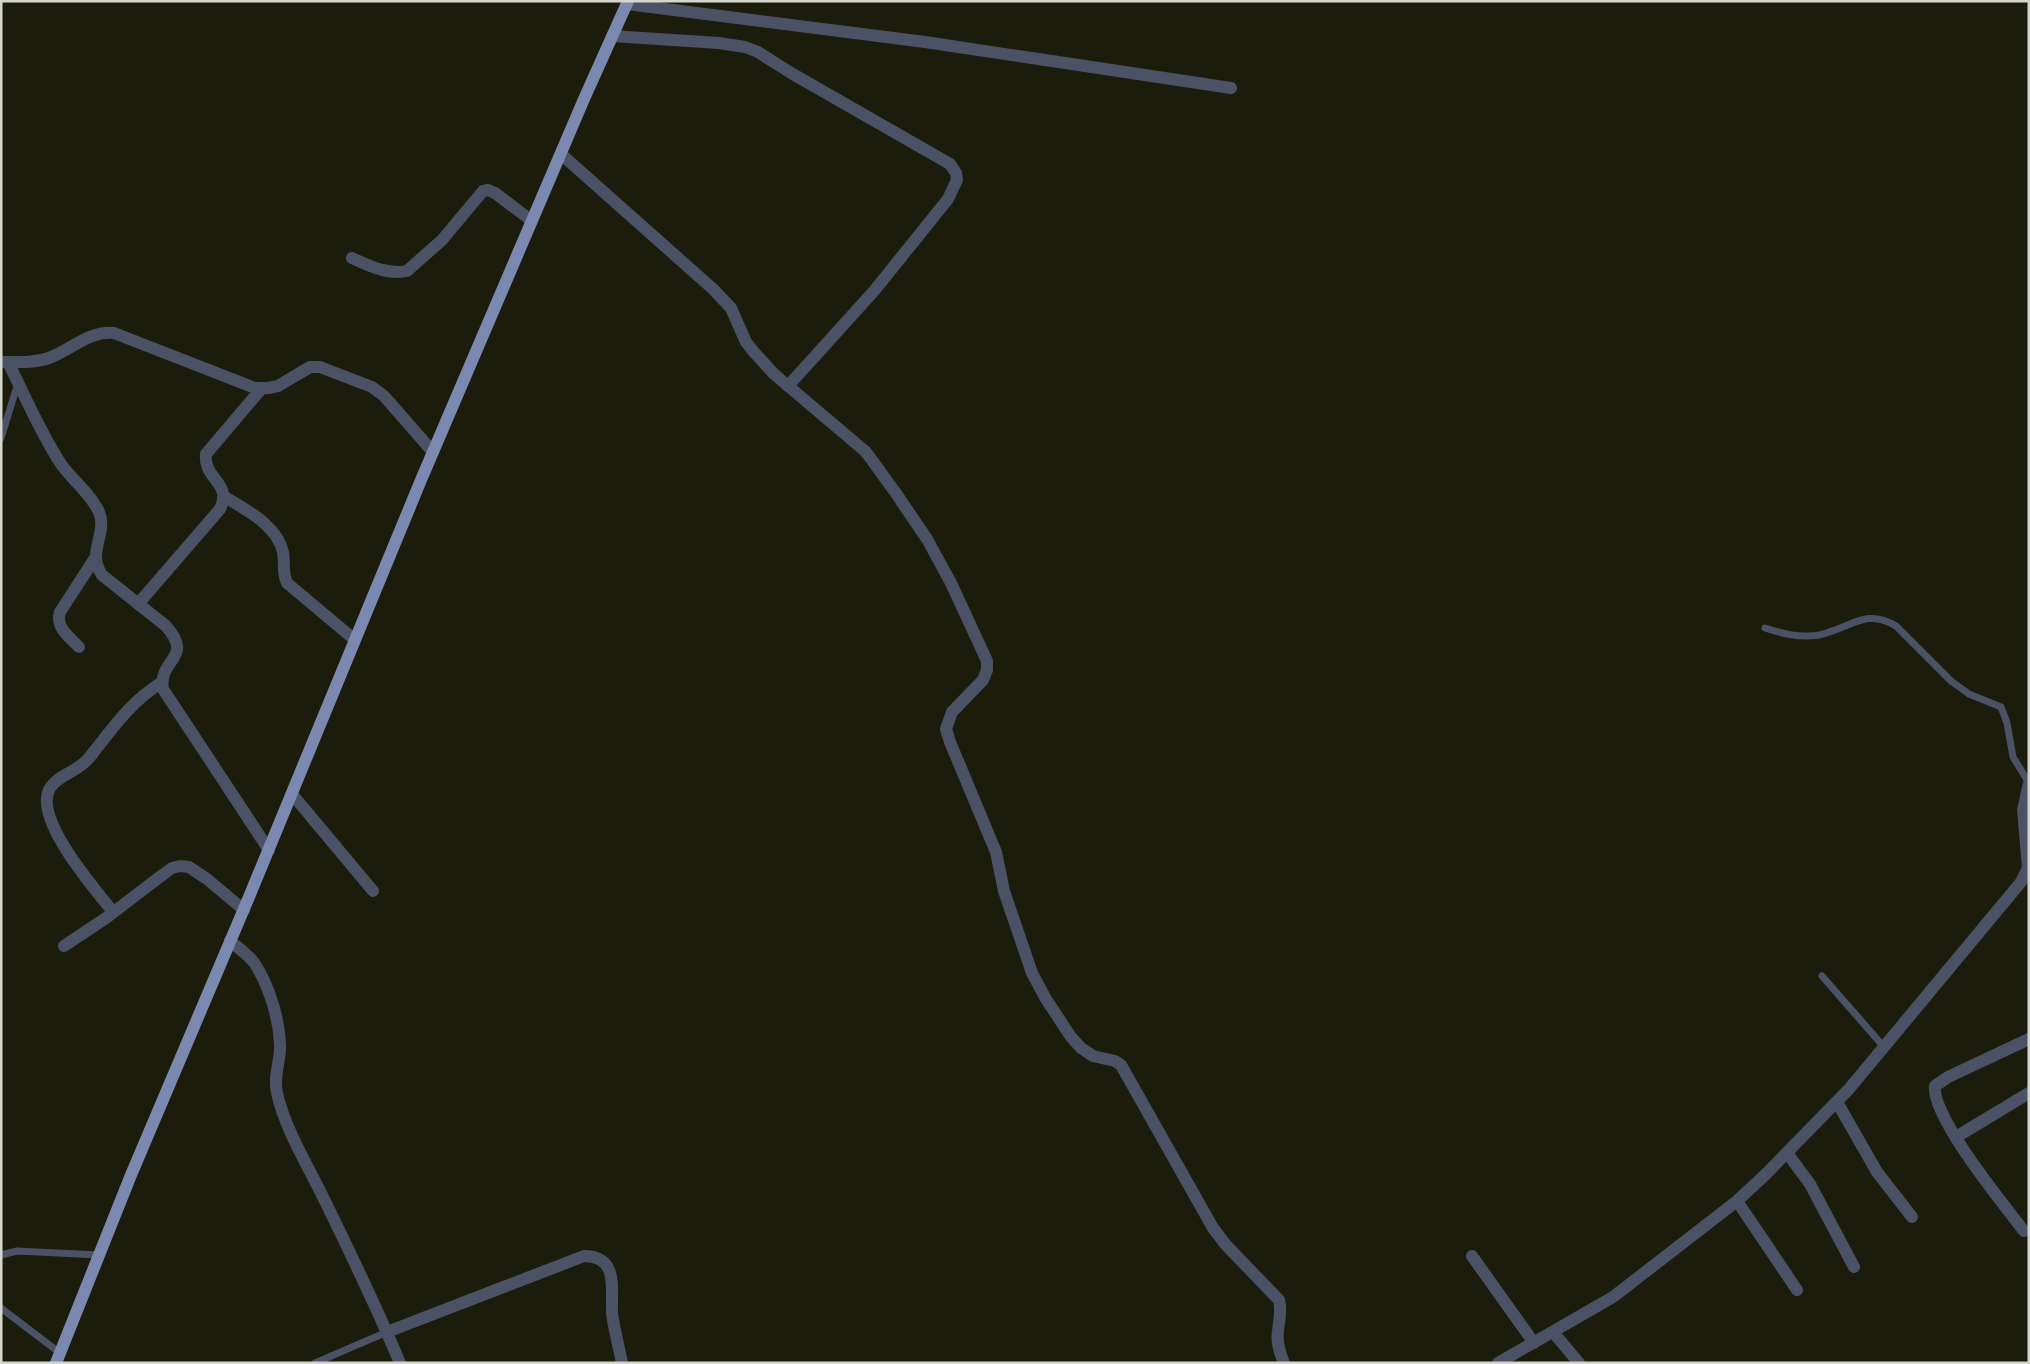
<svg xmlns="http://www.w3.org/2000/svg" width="2030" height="1364" font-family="Mulish,sans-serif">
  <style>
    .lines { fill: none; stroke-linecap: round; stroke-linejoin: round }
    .lane { stroke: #4b5265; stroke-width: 7 }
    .street { stroke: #4b5265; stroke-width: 12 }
    .primary { stroke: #7b89b0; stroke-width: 12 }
  </style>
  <rect width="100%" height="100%" fill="#1c1c0c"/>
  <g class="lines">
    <g class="lane">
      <polyline points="1,438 18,383"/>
      <path d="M1765,628C1783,634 1800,638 1819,635C1850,629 1865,607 1896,626L1951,681L1969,694L2001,707L2007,723L2013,757L2029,783"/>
      <polyline points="1822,976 1884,1047"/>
      <polyline points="1,1255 17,1251 99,1255"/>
      <polyline points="1,1308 60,1353"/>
      <polyline points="315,1363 387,1332"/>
    </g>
    <g class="street">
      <polyline points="627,4 925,42 1231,88"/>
      <polyline points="612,36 719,43 745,47 758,52 791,73 950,164 956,173 957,180 948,199 874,291 788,386"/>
      <path d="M561,154L713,289L731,308L746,342L753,351L774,374L866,452L895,492L927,539L951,583L987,661V670L983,680L952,712L946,729L950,742L996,852L1004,891L1032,973L1046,999L1071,1037L1081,1048L1093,1056L1115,1061L1121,1065L1213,1228L1226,1245L1279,1300C1282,1311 1279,1320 1278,1331C1276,1342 1280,1353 1284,1363"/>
      <path d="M352,258C369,266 388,275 407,271L442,240L483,191L488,190L495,193L532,221"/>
      <path d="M2,362C18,362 34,363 49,358C71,350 90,330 114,333L255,388H268L278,386L310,367H320L372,387L384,396L433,452"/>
      <path d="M8,362C25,396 40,432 61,464C72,480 91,494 99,512C108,534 86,552 102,575L166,626C195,659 158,658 163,689L269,850"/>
      <path d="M225,497C246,510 277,525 283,552C285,563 282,573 287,583L355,640"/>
      <path d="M138,604L220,509C233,483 203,479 206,454L262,388"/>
      <path d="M79,647C69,637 55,627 60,612L95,558"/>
      <polyline points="292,794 373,891"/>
      <path d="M113,912C95,889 32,818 50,788C58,775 79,771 89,758C113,728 128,704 162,682"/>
      <path d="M230,941C238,948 249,955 255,964C269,986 279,1018 280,1044C281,1060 273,1076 277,1093C285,1129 307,1164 323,1197C350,1252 376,1306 400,1363"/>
      <polyline points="64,946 106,918 157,879 172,868 180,866 189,867 207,879 244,910"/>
      <polyline points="1837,1102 1877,1172 1912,1217"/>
      <polyline points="1956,1137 2029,1093"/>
      <polyline points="1787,1153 1810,1184 1854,1267"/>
      <polyline points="1737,1201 1797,1290"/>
      <path d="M2024,1231C2004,1205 1931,1116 1935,1086L1948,1077L2029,1039"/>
      <polyline points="1472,1256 1534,1343"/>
      <path d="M387,1332L584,1256C619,1256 611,1289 612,1313C614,1330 619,1346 622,1363"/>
      <polyline points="1553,1332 1579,1363"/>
      <polyline points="1498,1363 1613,1297 1737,1201 1766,1174 1849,1089 2021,882 2028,868 2023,810 2029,783"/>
    </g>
    <polyline class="primary" points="56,1363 131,1175 249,897 421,480 584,99 628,1"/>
  </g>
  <rect width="2030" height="1364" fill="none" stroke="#d5d6cb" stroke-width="5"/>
</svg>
